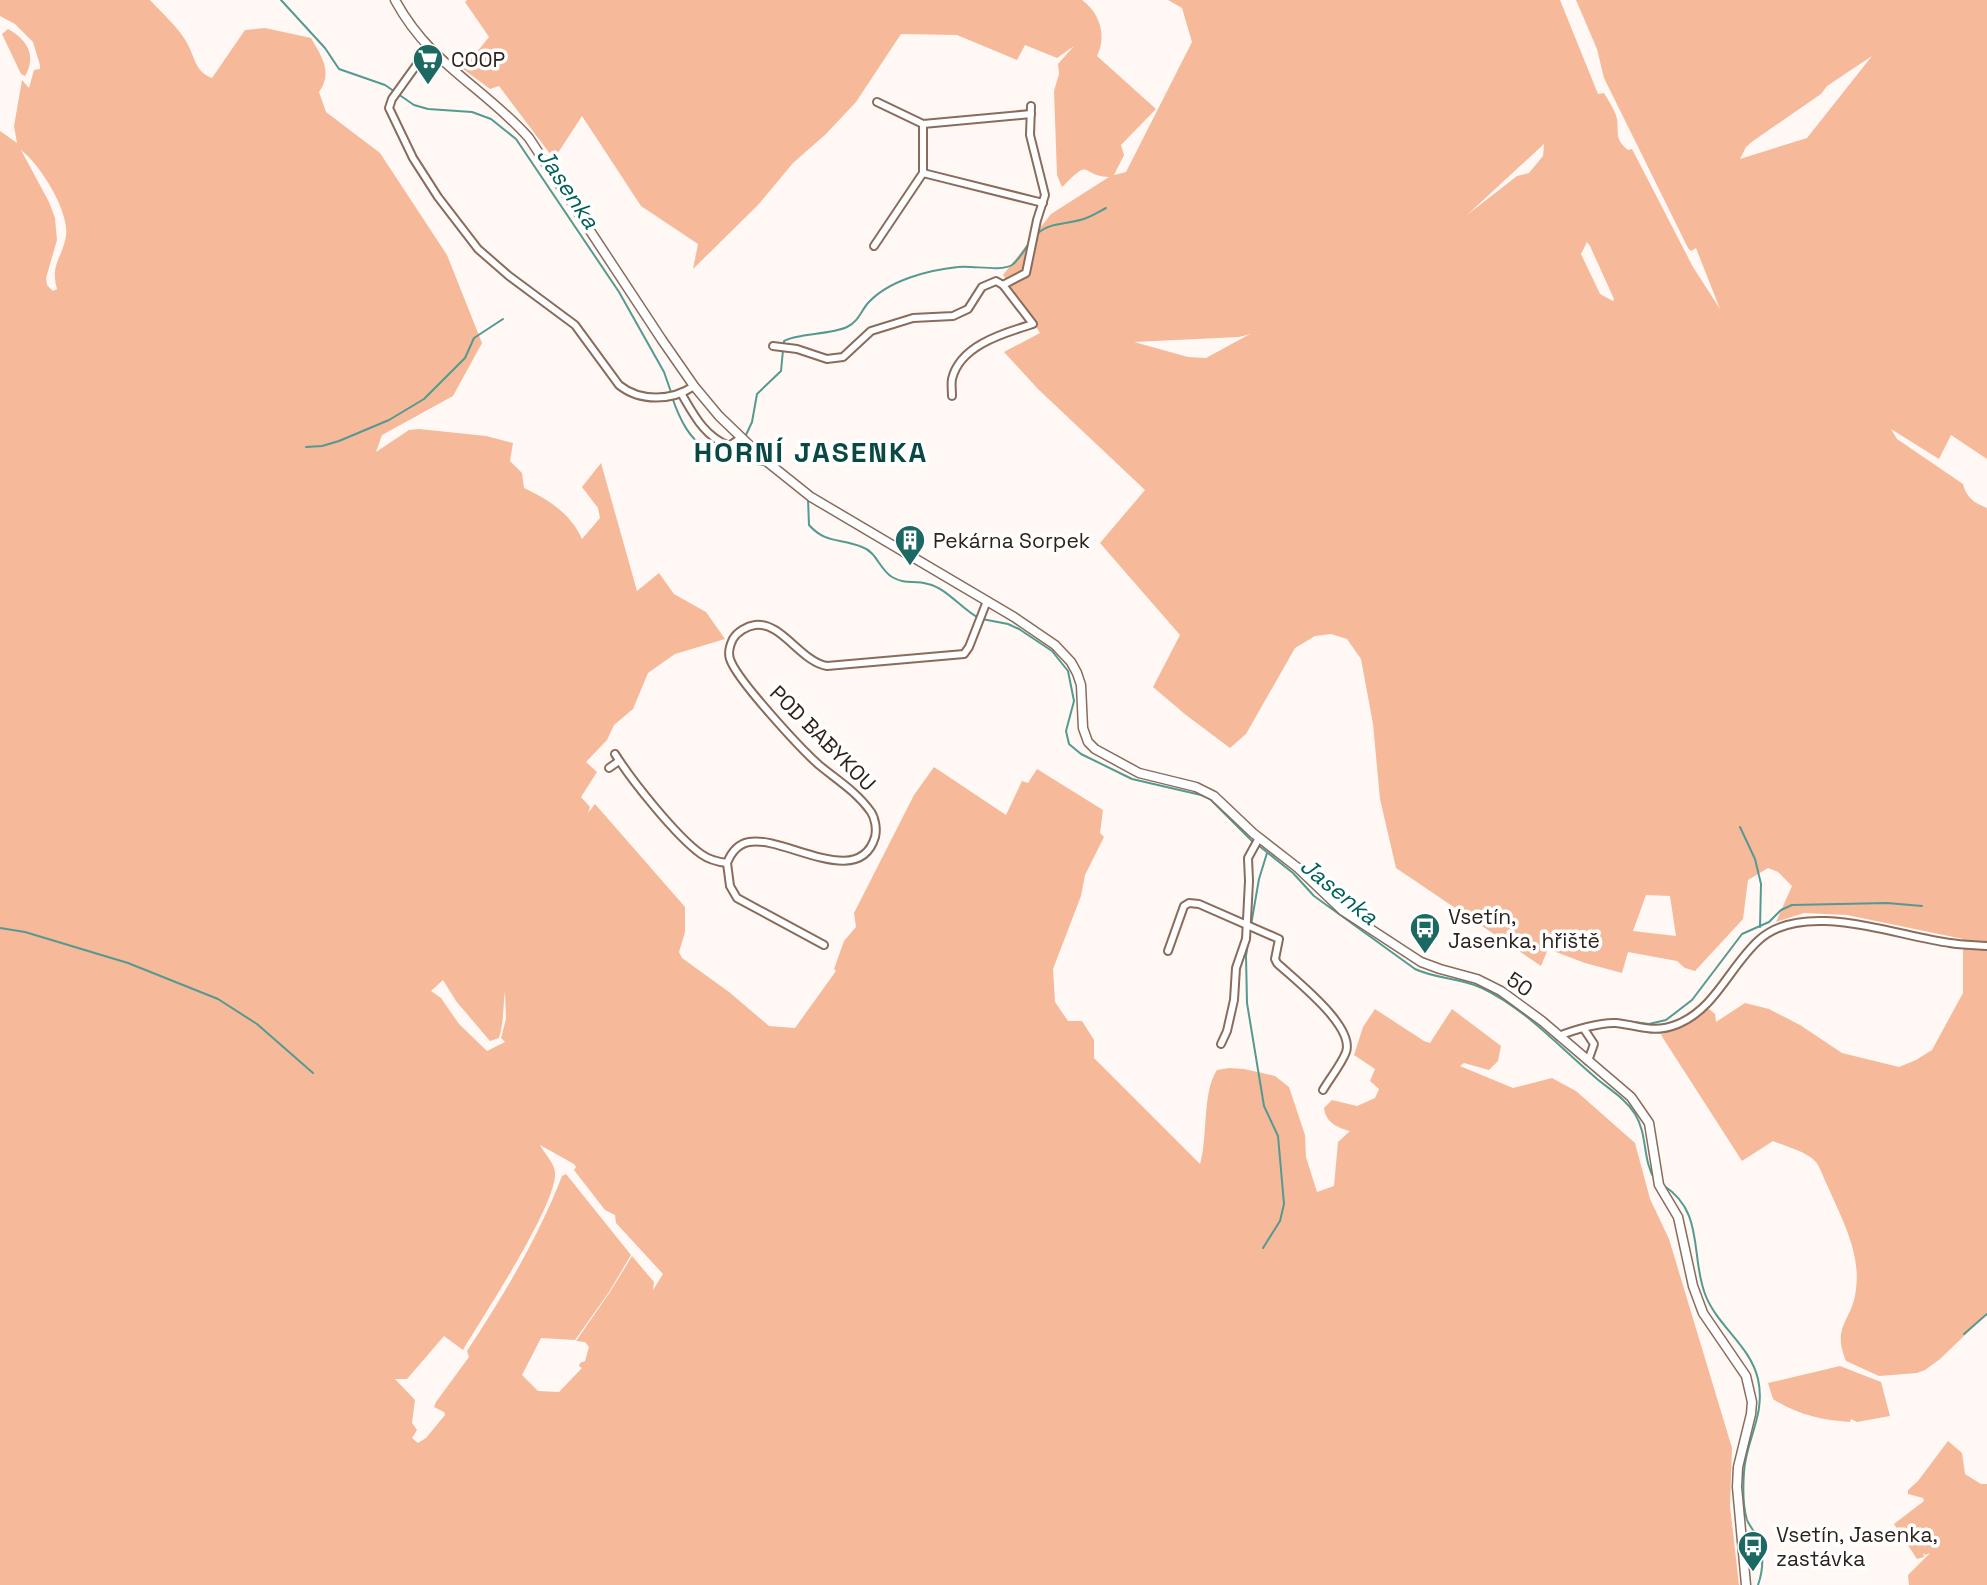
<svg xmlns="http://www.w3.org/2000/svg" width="1987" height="1585" font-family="'Space Grotesk',sans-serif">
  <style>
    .green { fill: #f6b99a; fill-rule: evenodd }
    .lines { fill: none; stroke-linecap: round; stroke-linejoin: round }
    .stream { stroke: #549a91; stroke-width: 2 }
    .street-casing { stroke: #8a6c5c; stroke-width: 10 }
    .secondary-casing { stroke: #8a6c5c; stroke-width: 11 }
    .street { stroke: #fff; stroke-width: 6 }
    .secondary { stroke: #fff; stroke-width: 8 }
    .labels { text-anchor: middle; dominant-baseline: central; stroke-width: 7; stroke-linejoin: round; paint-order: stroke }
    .poi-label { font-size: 21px; fill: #2e221b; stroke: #fff; text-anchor: start }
    .street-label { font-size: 21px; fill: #2e221b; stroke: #fff }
    .water-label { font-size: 23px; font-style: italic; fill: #00605a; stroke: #fff }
    .district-label { font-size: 28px; font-weight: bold; letter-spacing: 2px; fill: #094944; stroke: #fff }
  </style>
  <rect width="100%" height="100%" fill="#fff8f4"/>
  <g class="green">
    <path d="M0,0H150C162,13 178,27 187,43C195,57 195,72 212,78L245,30L265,28L311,38C322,57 333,72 319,92L326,112L380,153L447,255L482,343L453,396L382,435L376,452L409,430L419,429L486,436L513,443L510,461L522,473L524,488C548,499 571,514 582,539L600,518L598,508L582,487L601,463L637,591L659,573L674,594L706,612L725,639L675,654L648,673L633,709L614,725L607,740L586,762L597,772L581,797L590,807L588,813L595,804L685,907V932L679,952L682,958L729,992L769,1026L795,1028L836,971L834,969L844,941L856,927L854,913L914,795L934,767L1006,815L1022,781L1028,783L1037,769L1103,810L1100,833L1104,837L1085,875L1081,896L1053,969L1055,1002L1068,1021H1082L1094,1040V1058L1200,1164C1208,1138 1202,1092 1217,1070L1229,1068L1244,1069L1275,1076L1289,1087L1305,1135L1306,1157L1317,1192L1334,1186L1338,1142L1350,1131C1338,1128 1326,1123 1324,1108L1332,1100L1357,1106L1375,1098L1379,1089L1370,1081L1375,1069L1354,1055L1363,1027L1375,1009L1424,1041L1430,1043L1452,1009L1501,1046L1498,1061L1489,1070L1464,1063L1460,1066L1513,1088L1552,1078L1576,1091L1635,1143L1650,1199L1669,1239L1732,1448L1730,1506L1739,1585H0V131L17,143L14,126L22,80L29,88L34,70L40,69V65L33,42L15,24L0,16ZM21,150C39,163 70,212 66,236C62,259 50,264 57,289L53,291L47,285L46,278L57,240L55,218L49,202ZM443,980L456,1001L490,1041L499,1038C504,1022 503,1005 505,991L506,1019L501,1038L505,1042L487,1051L459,1024L441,998L431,991ZM540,1145L574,1164L576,1167L574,1170L605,1210L615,1215L616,1223L663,1274L653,1290L654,1282L632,1256L610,1292L576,1341L585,1342L589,1347L585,1361L580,1363L579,1366L582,1368L559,1392L538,1391L522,1375L541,1338L575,1340L609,1292L631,1255L570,1179L566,1174L562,1176C538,1238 504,1295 467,1351L469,1357L436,1402L434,1407L444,1412L445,1415L426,1438L418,1443L412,1438L417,1430L412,1423L415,1400L395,1379H407L444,1336L463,1350C482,1318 558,1203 555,1172C554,1162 543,1152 540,1145Z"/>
    <path d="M467,0H1082C1100,13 1107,36 1097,56L1156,109L1121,145L1124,155L1114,175L1126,172L1192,42L1182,8L1168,0H1560L1598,94L1604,93C1608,100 1615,110 1617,119C1619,132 1614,139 1628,150L1632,149L1693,267L1720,309L1696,248L1691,251L1688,248L1604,78L1597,49L1576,0H1987V459L1951,435L1939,459L1891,429L1897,439L1963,484C1966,497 1974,503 1987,508V1314L1940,1359L1925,1370L1917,1373L1879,1376L1846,1361C1831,1325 1853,1321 1856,1289C1861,1253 1842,1219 1828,1187C1824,1179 1821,1169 1816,1162C1806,1151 1787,1147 1773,1141L1742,1161L1661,1035L1683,1023L1704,1005L1715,1014L1716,1022L1745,1003L1769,1009L1800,1025L1842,1053L1899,1067L1916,1060L1932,1050L1963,993V939L1847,915L1804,913L1776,922L1792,886L1778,872L1768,868L1748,880L1743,919L1695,971L1685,968L1677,961L1628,952L1622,973L1585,963L1548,949L1541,966L1396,868L1380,799L1373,724L1361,659L1347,639L1331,634L1315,636L1295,648L1246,734L1230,748L1186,715L1153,687L1180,635L1100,543L1145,490L1038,389L1004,352L1040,333L1003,275L1051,214L1109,177C1078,175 1093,156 1062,187L1057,175L1054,91L1059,74L1058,64L1074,46L1057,58L1025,45L1017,60L957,35L901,34L856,102L826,134L793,163L758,205L693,269L698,244L641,206L582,116L554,159L499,86L490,89L463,69L489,37L465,2ZM1872,56L1807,138L1740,159L1746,147L1753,141L1821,94L1827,86ZM1544,144L1543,156L1529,173L1517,176L1467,215ZM1587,242L1590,246L1614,299L1613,301L1600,294L1581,254ZM1250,334L1206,358L1188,357L1134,342L1239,337ZM1646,895L1670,896L1676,936L1633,931Z"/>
    <path d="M8,29C27,40 37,55 25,76L21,74L2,34Z"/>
    <path d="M1840,1366L1881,1382L1890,1416L1857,1422L1851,1419L1850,1422C1821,1420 1798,1415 1773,1399L1768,1383Z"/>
    <polygon points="1948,1441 1962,1453 1965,1474 1981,1484 1987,1484 1987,1585 1909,1585 1908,1575 1930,1553 1925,1555 1923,1553 1924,1557 1917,1559 1894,1524 1924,1501 1923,1498 1908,1494 1908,1490 1918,1481"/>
  </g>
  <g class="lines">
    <g class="stream">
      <polyline points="281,0 325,48 339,69 385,85 414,105 428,109 472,112 491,119 516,139 619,292 664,372 671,392"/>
      <path d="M1037,234C1048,223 1066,224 1080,220C1089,218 1098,212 1106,208"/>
      <path d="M784,345V341C797,333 830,335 847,327C858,322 861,311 868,303C889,280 929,270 958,267C972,265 1001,272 1012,265C1018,261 1024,250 1029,244"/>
      <path d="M672,397C690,450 711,457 762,465"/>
      <polyline points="745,437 752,422 757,394 781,371 783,350"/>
      <polyline points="306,447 322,446 339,441 389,420 424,399 465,358 474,338 503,319"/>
      <polyline points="736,460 743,443"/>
      <path d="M808,499L809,525C826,544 840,538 862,547C877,552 879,569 892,577C906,585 913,580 928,584C946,588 961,608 977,617"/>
      <polyline points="982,619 1008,624 1019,629 1052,651 1068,671 1074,701 1066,731 1069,744 1081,754 1132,779 1201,795 1210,799 1253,842"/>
      <polyline points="1740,827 1755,859 1761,884 1760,927"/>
      <path d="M1258,845L1293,873L1314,896L1415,969C1436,979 1461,978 1482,988C1526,1009 1559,1047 1596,1078C1610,1090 1625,1098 1635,1114C1648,1135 1642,1159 1655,1180"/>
      <polyline points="1251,925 1259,879 1267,853"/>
      <polyline points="0,928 25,932 128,963 218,999 257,1024 313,1073"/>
      <polyline points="1250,930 1246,956 1247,1003 1264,1106 1278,1136 1284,1204 1280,1221 1263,1248"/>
      <polyline points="1626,1021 1649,1024 1666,1020 1692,1000 1742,934 1769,922 1781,910 1792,905 1887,903 1922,906"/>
      <path d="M1663,1185C1705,1212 1690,1254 1705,1294C1717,1326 1750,1345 1758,1379C1766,1415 1746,1439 1744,1472C1743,1486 1743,1507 1747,1520C1749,1525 1753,1529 1755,1534C1764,1550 1764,1568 1758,1585"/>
      <polyline points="1964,1334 1987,1314"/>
    </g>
    <g class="street-casing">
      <g id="street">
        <path d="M428,49L392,99L389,108L413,158L438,197L478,249L509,276L575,325L619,385C640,402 672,401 694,386"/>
        <polyline points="923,124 1031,114"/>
        <polyline points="923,173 1043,203"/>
        <polyline points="874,246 923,173 923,124 877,102"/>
        <polyline points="773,346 797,349 827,359 843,357 871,331 913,318 953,316 968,309 982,287 996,281 1003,285"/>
        <path d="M681,393C694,415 704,436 729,446L741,438"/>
        <path d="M952,396C952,391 951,384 952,379C960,345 1004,333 1033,324L1003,285L1026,273L1037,220L1045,195L1030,135L1031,106"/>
        <path d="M615,754C632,781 676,836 701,854C708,859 718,862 727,863"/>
        <polyline points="609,768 619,761"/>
        <path d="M824,945L737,898L730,886L727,863C731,853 738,844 749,842C783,835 859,891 875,837C877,829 875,818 871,812C857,792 837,780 819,765C801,749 736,679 730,659C728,653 730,645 733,639C737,632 747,626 755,625C781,621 801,662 827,666L964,654L969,647L987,601"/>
        <path d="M1168,951L1184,906L1189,903L1199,904L1279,939L1275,959L1277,963C1295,980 1355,1026 1346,1052C1341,1065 1330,1078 1323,1090"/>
        <polyline points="1584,1029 1594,1044 1588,1061"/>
        <path d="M1559,1036C1573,1030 1602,1022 1616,1023C1642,1026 1653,1034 1678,1024C1716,1008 1730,966 1759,940C1804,899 1896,936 1950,943C1962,945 1975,945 1987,946"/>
        <polyline points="1221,1044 1227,1031 1234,1000 1236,968 1246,939 1249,881 1248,858 1259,838"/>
      </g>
    </g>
    <g class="secondary-casing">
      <path id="secondary" d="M395,0C430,65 483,86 529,138L662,340L694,386L719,416L766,461L811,497L1014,617L1055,645L1071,662L1077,673L1081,685L1083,728L1088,742L1095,749L1139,773L1196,787L1214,796L1253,833L1298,868L1343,911L1421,962L1440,969L1477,979L1501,991L1542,1021L1631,1097L1649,1123L1659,1185L1678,1217L1693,1286L1703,1313L1746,1376L1752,1402L1751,1414L1738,1467L1737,1487L1746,1585"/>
    </g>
    <use href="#street" class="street"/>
    <use href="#secondary" class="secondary"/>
  </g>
  <defs>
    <g id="supermarket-pin" transform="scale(1.575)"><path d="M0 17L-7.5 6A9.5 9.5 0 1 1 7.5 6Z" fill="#1c6862" stroke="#fff"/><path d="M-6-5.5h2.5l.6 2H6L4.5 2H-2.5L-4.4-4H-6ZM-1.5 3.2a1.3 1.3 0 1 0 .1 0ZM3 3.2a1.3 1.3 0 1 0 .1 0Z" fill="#fff"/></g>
    <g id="building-pin" transform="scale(1.575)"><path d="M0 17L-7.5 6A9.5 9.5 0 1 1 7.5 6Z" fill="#1c6862" stroke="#fff"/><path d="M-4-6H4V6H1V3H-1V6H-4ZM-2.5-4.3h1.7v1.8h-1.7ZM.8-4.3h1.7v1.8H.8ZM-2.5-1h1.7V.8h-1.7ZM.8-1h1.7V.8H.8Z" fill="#fff"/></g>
    <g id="bus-pin" transform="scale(1.575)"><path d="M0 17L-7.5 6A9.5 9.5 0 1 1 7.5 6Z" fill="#1c6862" stroke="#fff"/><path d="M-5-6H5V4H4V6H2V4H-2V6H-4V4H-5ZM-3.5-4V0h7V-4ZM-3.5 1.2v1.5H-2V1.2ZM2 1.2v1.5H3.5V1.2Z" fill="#fff"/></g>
  </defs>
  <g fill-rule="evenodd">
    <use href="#supermarket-pin" x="428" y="59"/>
    <use href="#building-pin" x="910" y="540"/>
    <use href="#bus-pin" x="1425" y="928"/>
    <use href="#bus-pin" x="1753" y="1546"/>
  </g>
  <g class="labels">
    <g class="poi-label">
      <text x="451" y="59">COOP</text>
      <text x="933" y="540">Pekárna Sorpek</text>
      <text x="1448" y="916">Vsetín,<tspan x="1448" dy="24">Jasenka, hřiště</tspan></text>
      <text x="1776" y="1534">Vsetín, Jasenka,<tspan x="1776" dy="24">zastávka</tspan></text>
    </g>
    <g class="street-label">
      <text transform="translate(823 738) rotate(45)">POD BABYKOU</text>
      <text transform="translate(1520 984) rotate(35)">50</text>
    </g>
    <g class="water-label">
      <text transform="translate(568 188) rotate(56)">Jasenka</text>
      <text transform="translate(1339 891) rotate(39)">Jasenka</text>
    </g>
    <g class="district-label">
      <text x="811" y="452">HORNÍ JASENKA</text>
    </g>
  </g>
</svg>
